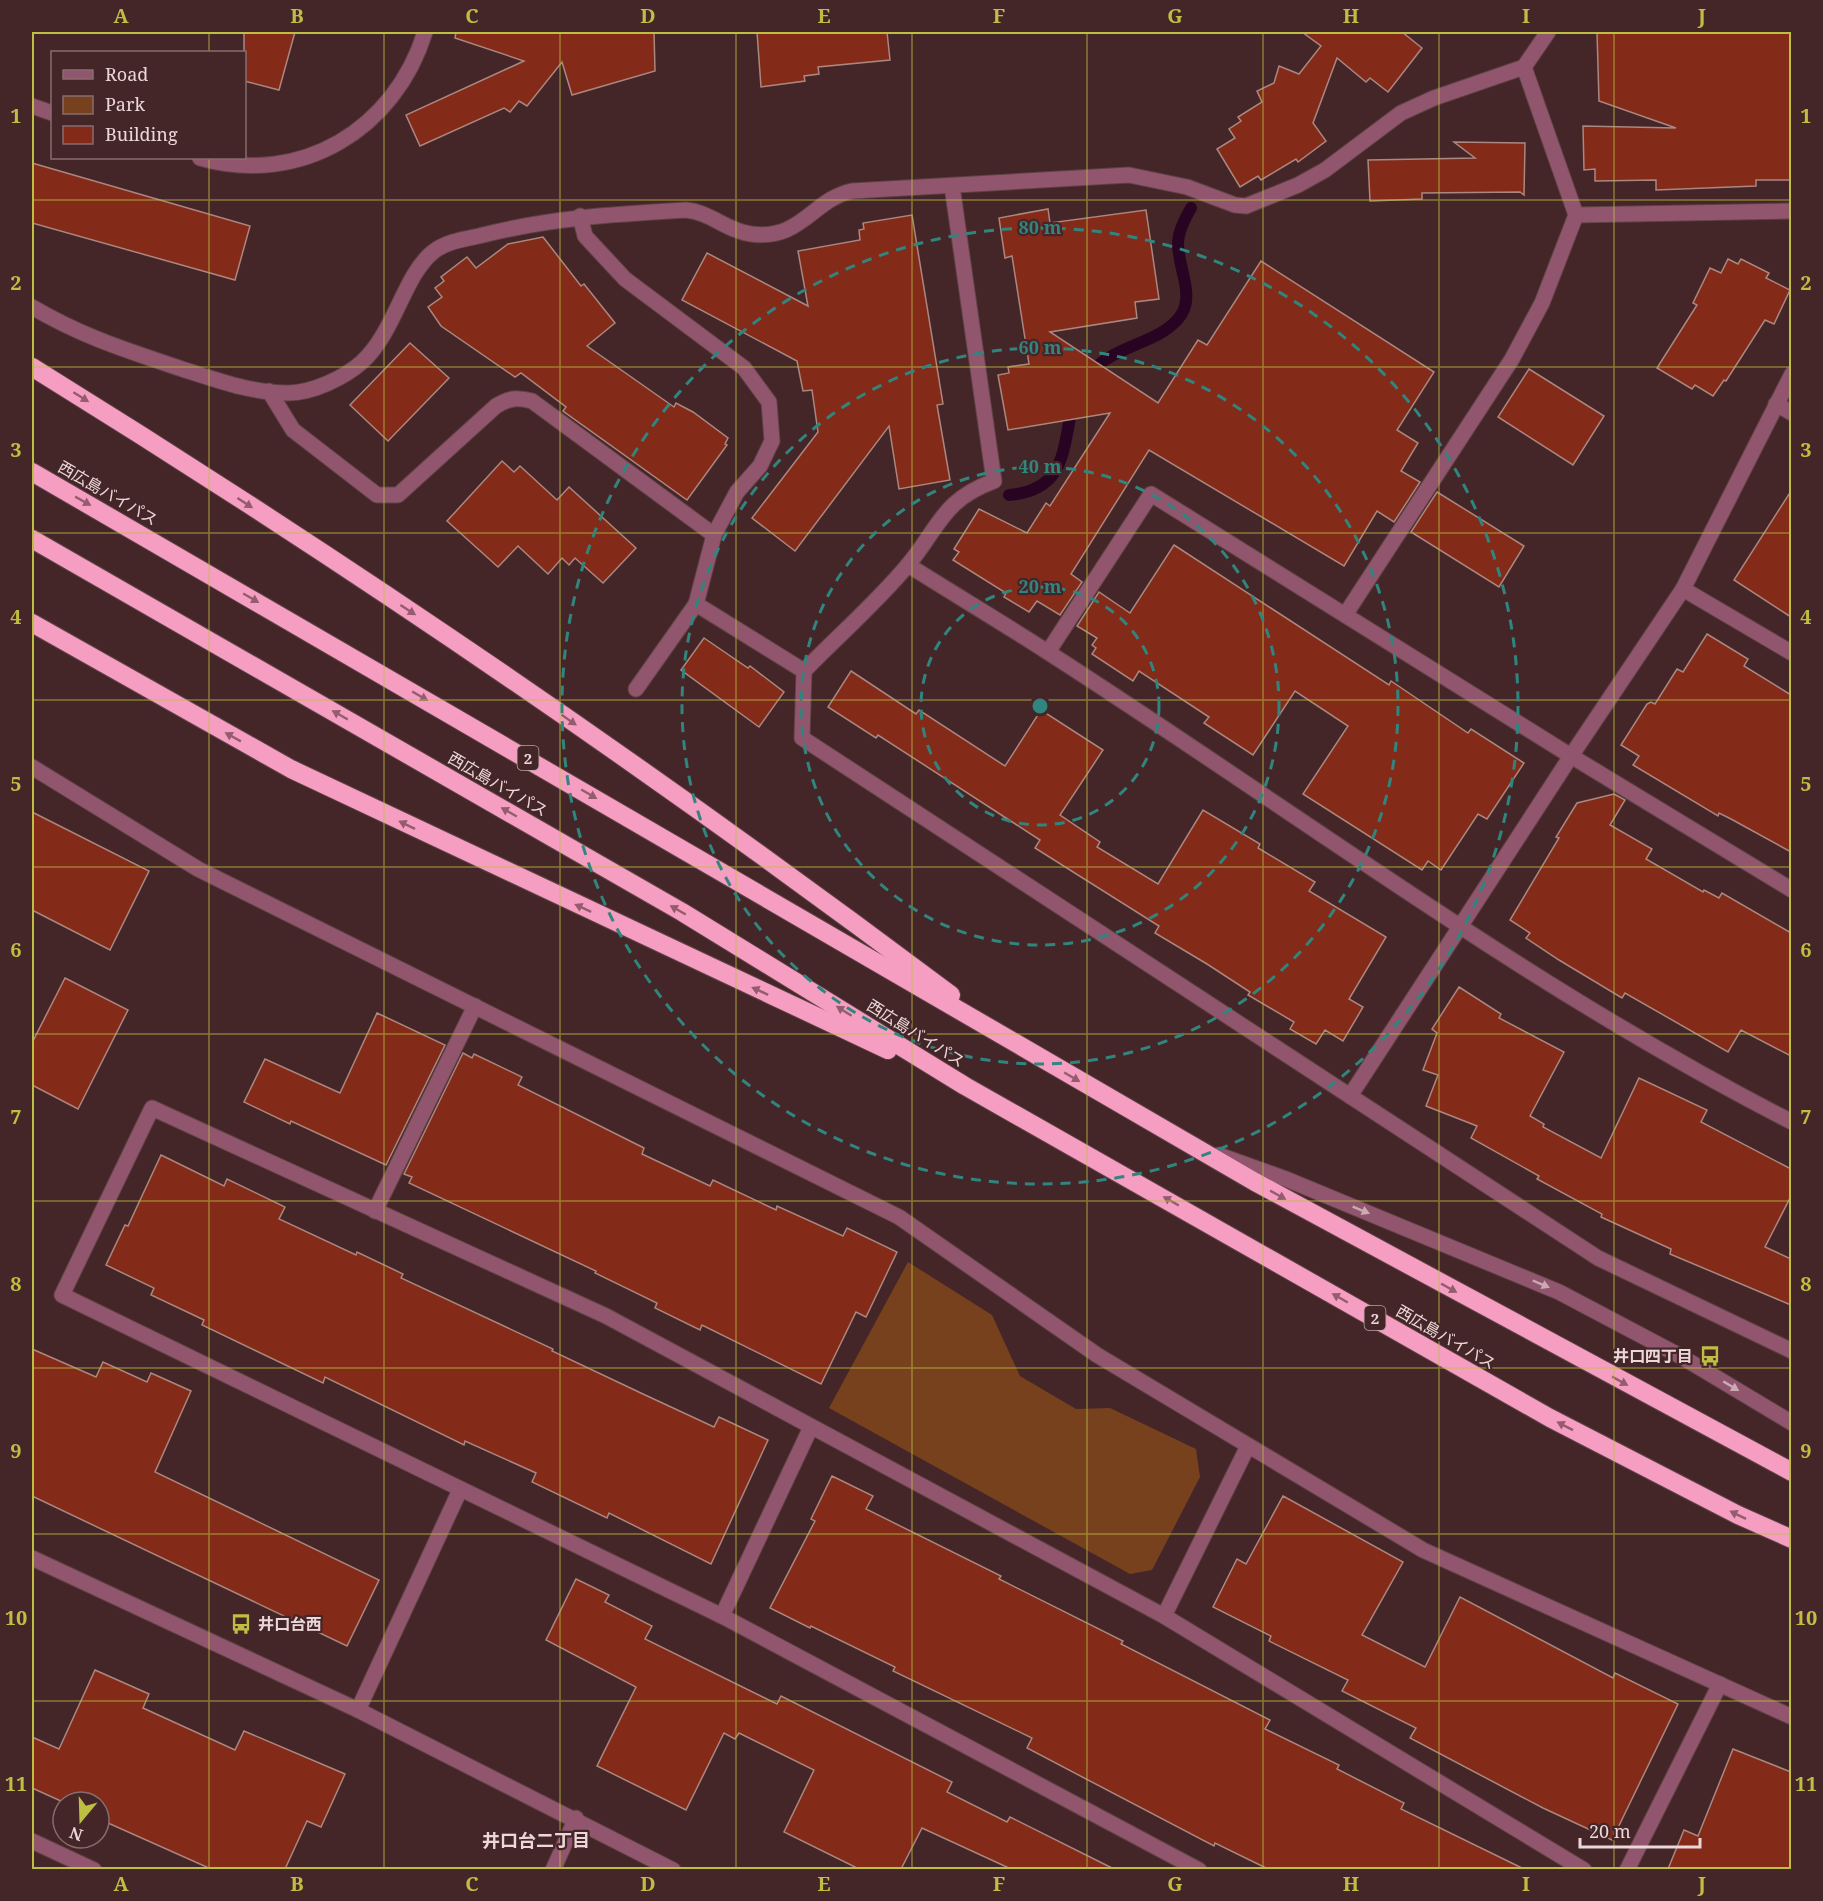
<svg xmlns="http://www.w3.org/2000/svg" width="1823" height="1901" font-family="'Noto Serif','Noto Sans JP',serif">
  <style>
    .green { fill: #77411e }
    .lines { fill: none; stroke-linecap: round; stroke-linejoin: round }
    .stream { stroke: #280422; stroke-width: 12 }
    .building { fill: #832a19; stroke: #ab877f; stroke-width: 1.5 }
    .service-casing { stroke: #5f4245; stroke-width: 17 }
    .minor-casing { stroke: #5f4245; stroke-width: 17 }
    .tertiary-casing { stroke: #5f4245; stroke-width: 17 }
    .motorway-casing { stroke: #5f4245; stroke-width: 20 }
    .service { stroke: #91566e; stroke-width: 15 }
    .minor { stroke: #91566e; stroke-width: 15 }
    .tertiary { stroke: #91566e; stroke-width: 15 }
    .motorway { stroke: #f59ec1; stroke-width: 18 }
    .oneway { fill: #945c6d }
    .oneway2 { fill: #ccaab3 }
    .grid { fill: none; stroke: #bebe42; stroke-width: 1.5; stroke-opacity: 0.55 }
    .ring { fill: none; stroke: #30857e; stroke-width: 3; stroke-dasharray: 10 8 }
    .labels { text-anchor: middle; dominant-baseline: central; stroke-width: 4.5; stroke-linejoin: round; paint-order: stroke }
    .shield { fill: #442629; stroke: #baa2a4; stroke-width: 1.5 }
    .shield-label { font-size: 15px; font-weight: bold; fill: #ecd7d8 }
    .street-label { font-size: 16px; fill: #ecd7d8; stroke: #442629 }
    .poi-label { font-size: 16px; font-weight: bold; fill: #ecd7d8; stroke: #442629; text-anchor: end }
    .neighbourhood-label { font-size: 18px; font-weight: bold; fill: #ecd7d8; stroke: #442629 }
    .centre { fill: #30857e; stroke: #442629; stroke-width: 3 }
    .ring-label { font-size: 18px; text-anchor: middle; font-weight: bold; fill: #30857e; stroke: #442629; stroke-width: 4.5; stroke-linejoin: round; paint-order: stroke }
    .neatline { fill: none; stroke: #bebe42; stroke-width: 2 }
    .grid-label { font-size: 20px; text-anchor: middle; font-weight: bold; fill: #bebe42 }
  </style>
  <rect width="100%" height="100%" fill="#442629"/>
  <polygon class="green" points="908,1262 992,1315 1020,1376 1076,1409 1110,1408 1196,1449 1200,1477 1152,1570 1130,1574 829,1408"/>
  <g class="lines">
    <g class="stream">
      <path d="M1088,376C1110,345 1162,344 1181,315C1195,294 1177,266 1178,242C1179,229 1185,218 1191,208"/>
      <path d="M1009,495C1067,490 1062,449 1073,404"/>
    </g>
  </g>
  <g class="building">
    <polygon points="244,32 295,32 279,90 244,81"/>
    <polygon points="456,32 654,32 655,71 572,95 562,62 527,106 519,101 510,112 504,108 420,146 406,115 524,61 455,38"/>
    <polygon points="757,32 887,32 890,60 818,67 819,74 804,76 805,81 761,87"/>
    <polygon points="1302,32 1402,32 1422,48 1388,92 1370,78 1366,82 1337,58 1313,123 1326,141 1298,162 1296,159 1261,180 1258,176 1240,187 1217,149 1235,138 1229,129 1241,121 1238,117 1262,102 1257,91 1274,83 1279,66 1299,74 1321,46"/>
    <polygon points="1597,32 1791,32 1791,180 1756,180 1756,186 1656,190 1656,180 1595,181 1595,169 1584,170 1583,126 1676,128 1599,101"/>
    <polygon points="1454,142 1525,143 1524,195 1520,192 1422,193 1422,199 1370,201 1368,160 1475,158"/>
    <polygon points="32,163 250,226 235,280 32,223"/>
    <polygon points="1048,209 1050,223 1146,210 1159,299 1135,302 1137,318 1050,332 1158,403 1198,340 1207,345 1261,261 1434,372 1397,430 1418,443 1401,471 1420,482 1394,522 1377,511 1344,566 1149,450 1071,574 1082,582 1060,615 1037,601 1029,612 1004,597 1006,593 953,560 959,552 954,549 979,509 1027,533 1046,503 1050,506 1110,413 1008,430 998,375 1009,373 1008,367 1029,364 1012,256 1005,258 999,218"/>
    <polygon points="912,215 943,404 937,405 950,480 899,489 889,426 795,551 752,518 818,432 812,390 803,391 797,361 682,300 707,253 808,306 798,251 860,240 859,230 864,229 863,223"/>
    <polygon points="543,237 581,286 584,284 615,323 587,346 674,407 676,403 693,412 728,438 725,444 727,445 687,500 563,411 566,407 521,373 515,377 441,326 428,307 442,297 435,288 444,281 441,277 467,257 476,268 508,244"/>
    <polygon points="1728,259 1738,264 1741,259 1769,273 1766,278 1790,290 1774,324 1765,320 1726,381 1724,380 1713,396 1695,385 1692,389 1657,368 1697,305 1693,303 1710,268 1721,273"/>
    <polygon points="410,343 449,378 388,441 350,405"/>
    <polygon points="1529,369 1604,416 1573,465 1498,417"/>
    <polygon points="502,461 514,472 520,466 557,500 569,487 636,548 603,583 575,558 569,565 562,558 548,574 518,546 498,567 447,521"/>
    <polygon points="1791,491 1791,617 1734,580"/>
    <polygon points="1437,492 1524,546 1499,587 1411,532"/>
    <polygon points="1174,545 1389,685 1391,681 1468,733 1471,729 1524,763 1487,819 1478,814 1441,870 1428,861 1422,870 1303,794 1348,726 1295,691 1253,755 1204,723 1209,717 1139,671 1133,681 1092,654 1096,648 1092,645 1097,638 1077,626 1099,592 1130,613"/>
    <polygon points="1707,634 1748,659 1744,666 1791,695 1791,852 1731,819 1719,813 1718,816 1633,765 1639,756 1621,745 1647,704 1651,702 1655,704 1677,669 1683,672"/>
    <polygon points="704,638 748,668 750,666 784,692 759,727 681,670"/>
    <polygon points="851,671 916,714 919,710 1005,766 1041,710 1103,750 1060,815 1100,842 1097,847 1158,884 1203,810 1260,844 1258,848 1315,882 1309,891 1386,937 1349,999 1363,1007 1343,1041 1325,1030 1316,1044 1290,1029 1294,1022 1248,995 1250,992 1207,964 1155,933 1159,926 1035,848 1040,840 878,735 876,738 828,707"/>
    <polygon points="1614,794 1625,800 1610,825 1652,849 1646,859 1703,892 1704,890 1719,898 1722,893 1791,933 1791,1056 1741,1030 1728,1052 1625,993 1622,998 1559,960 1526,938 1530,933 1510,920 1559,838 1556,837 1577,803"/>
    <polygon points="32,812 149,871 110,950 32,910"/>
    <polygon points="65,978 128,1010 78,1109 32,1085 32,1043"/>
    <polygon points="1459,987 1501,1014 1499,1018 1564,1052 1530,1116 1544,1124 1543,1127 1601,1158 1639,1078 1707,1110 1701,1122 1791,1169 1791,1196 1765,1247 1791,1259 1791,1305 1670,1254 1671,1249 1601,1217 1602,1214 1537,1179 1539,1176 1471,1138 1477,1126 1426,1106 1438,1075 1423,1070 1437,1033 1432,1029"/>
    <polygon points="377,1013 445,1045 386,1165 291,1121 290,1124 244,1102 265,1059 340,1093"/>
    <polygon points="463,1053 472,1058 474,1054 522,1077 518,1085 644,1148 642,1154 710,1186 713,1180 776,1210 777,1206 843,1236 847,1228 897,1252 866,1317 856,1312 821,1384 702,1325 700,1330 655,1308 657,1303 595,1273 596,1271 409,1183 412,1177 404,1174"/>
    <polygon points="161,1155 224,1186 227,1179 285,1207 279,1219 356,1255 357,1252 403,1274 401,1278 553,1349 552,1351 643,1394 714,1427 719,1417 768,1440 711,1564 609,1513 607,1518 532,1482 536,1473 465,1441 464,1445 325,1377 323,1383 202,1325 204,1320 151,1295 154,1288 106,1265 125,1225 128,1226"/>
    <polygon points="32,1349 96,1377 103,1362 147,1382 151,1373 191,1391 155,1472 379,1580 347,1646 32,1496"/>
    <polygon points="832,1476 873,1496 866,1509 1001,1576 999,1579 1123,1641 1121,1644 1270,1720 1265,1729 1339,1765 1337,1769 1404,1803 1401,1809 1524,1869 1268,1869 1215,1843 1214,1846 1027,1748 1032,1738 893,1671 895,1667 811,1626 810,1628 770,1608 815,1521 811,1519"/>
    <polygon points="1283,1496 1403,1562 1362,1635 1425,1667 1460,1597 1613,1678 1615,1673 1678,1704 1612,1840 1543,1808 1410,1738 1416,1728 1342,1691 1348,1680 1269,1641 1271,1636 1213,1607 1237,1559 1246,1564"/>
    <polygon points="576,1579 609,1595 605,1602 652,1626 645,1639 777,1704 781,1696 952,1782 947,1792 1007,1822 1010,1817 1114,1869 1011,1869 922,1828 901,1869 859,1869 784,1832 814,1770 739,1733 735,1739 724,1733 686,1810 597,1766 636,1687 546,1640"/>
    <polygon points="95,1670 149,1694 143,1708 235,1750 244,1731 345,1774 321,1827 307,1821 285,1869 211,1869 99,1819 99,1802 63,1802 32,1788 32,1737 59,1749"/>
    <polygon points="1733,1749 1791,1772 1791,1869 1668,1869 1684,1830 1698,1836"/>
  </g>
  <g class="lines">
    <g class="service-casing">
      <polyline id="service" points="1219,1155 1286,1179 1559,1292 1682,1357 1792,1423"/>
    </g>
    <g class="minor-casing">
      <g id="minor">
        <polyline points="32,106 52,113"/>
        <path d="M200,158C301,187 395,129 425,32"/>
        <polyline points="1576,215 1792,211"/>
        <path d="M580,216L585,236L625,279L744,368L769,402L772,441L760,466L737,492L714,535L696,604L804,671C838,636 876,603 907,566C939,528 942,500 994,481L952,186"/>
        <path d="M32,307C83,337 126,350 182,369C217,380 251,393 288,393C312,393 344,378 362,362C395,332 404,275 433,252C445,242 464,239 479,236C548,218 616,214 686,210C710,212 727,231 751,234C801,241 813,199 852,191L1129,175L1187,187L1235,205L1246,206L1298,185L1325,170L1401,113L1434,98L1524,67L1548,32"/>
        <path d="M269,391L293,430L377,495H398L496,406C509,398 517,397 532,401L714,535"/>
        <polyline points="1776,404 1792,413"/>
        <path d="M908,565C954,594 1001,622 1046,651C1294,810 1529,988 1792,1122"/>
        <polyline points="1683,589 1792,653"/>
        <polyline points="1345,615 1512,359 1542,303 1576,215 1524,67"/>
        <polyline points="1048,652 1151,494 1571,756 1792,890"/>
        <polyline points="804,671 802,738 1598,1258 1792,1351"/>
        <polyline points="636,689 696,604"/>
        <polyline points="32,767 198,869 899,1217 1097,1355 1423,1550 1792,1717"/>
        <polyline points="1350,1096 1571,756 1683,589 1792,374"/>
        <polyline points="375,1211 475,1006"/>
        <polyline points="722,1616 811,1427"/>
        <polyline points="1164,1616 1248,1446"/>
        <polyline points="358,1710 460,1490"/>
        <polyline points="32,1841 94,1870"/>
        <polyline points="1199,1870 722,1616 62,1295 152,1108 606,1316 1164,1616 1584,1870"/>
        <polyline points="1627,1870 1720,1684"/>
      </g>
    </g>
    <g class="tertiary-casing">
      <g id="tertiary">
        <polyline points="32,1558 358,1710 673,1870"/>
        <polyline points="553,1870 576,1818"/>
      </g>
    </g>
    <g class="motorway-casing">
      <g id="motorway">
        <path d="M32,367C347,562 654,772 951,995"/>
        <polyline points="32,472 1255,1182 1792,1472"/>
        <polyline points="32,539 682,912 965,1086 1550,1418 1738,1515 1792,1539"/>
        <polyline points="32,623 291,769 888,1050"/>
      </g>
    </g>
    <use href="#service" class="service"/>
    <use href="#minor" class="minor"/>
    <use href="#tertiary" class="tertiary"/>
    <use href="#motorway" class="motorway"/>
  </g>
  <defs><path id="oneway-solid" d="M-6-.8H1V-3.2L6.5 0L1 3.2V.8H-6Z" transform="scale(1.5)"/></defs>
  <g class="oneway">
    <use href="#oneway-solid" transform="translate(81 397) rotate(32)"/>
    <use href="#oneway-solid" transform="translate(83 501) rotate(29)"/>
    <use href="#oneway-solid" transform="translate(245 503) rotate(33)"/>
    <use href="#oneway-solid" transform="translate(251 598) rotate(30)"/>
    <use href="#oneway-solid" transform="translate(408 610) rotate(33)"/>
    <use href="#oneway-solid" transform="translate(420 696) rotate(30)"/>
    <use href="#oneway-solid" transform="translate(340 715) rotate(-150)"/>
    <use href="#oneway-solid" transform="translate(569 720) rotate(35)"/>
    <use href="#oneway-solid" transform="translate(233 737) rotate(-151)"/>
    <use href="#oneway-solid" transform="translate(589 794) rotate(30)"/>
    <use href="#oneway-solid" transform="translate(509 812) rotate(-150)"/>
    <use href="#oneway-solid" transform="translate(407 825) rotate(-154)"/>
    <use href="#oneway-solid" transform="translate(583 908) rotate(-155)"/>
    <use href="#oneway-solid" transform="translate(678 910) rotate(-150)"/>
    <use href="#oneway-solid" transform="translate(760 991) rotate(-155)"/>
    <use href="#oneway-solid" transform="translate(844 1011) rotate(-148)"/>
    <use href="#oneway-solid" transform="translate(1072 1077) rotate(30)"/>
    <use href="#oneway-solid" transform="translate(1278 1195) rotate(29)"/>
    <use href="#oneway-solid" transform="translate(1171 1201) rotate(-150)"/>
    <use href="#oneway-solid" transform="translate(1449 1288) rotate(29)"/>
    <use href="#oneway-solid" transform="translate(1340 1298) rotate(-150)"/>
    <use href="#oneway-solid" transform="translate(1620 1381) rotate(29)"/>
    <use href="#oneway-solid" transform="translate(1565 1426) rotate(-153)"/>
    <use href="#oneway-solid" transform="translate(1738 1515) rotate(-154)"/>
  </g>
  <g class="oneway2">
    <use href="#oneway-solid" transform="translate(1361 1210) rotate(22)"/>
    <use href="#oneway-solid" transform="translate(1541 1284) rotate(23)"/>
    <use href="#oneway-solid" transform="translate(1731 1386) rotate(31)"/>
  </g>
  <path class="grid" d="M209,32V52M384,32V1870M560,32V1870M736,32V1870M912,32V1870M1087,32V1870M1263,32V1870M1439,32V1870M1614,32V1870M209,158V1870M32,200H1792M32,367H1792M32,533H1792M32,700H1792M32,867H1792M32,1034H1792M32,1201H1792M32,1368H1792M32,1534H1792M32,1701H1792"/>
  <g class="ring">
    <circle cx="1040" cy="706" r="119"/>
    <circle cx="1040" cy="706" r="239"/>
    <circle cx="1040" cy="706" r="358"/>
    <circle cx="1040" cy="706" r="478"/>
  </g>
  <defs>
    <g id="bus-bare" transform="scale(1.62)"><path d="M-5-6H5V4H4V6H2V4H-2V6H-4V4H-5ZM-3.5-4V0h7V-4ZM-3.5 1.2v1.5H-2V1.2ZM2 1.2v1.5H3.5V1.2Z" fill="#bebe42" stroke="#442629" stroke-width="2.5" paint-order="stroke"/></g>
  </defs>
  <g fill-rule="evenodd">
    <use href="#bus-bare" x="1710" y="1356"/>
    <use href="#bus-bare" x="241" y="1624"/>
  </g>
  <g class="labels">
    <g class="shield">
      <rect x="517.5" y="746" width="21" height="24" rx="4.5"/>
      <rect x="1364.5" y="1306" width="21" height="24" rx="4.5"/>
    </g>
    <g class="shield-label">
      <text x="528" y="758">2</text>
      <text x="1375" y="1318">2</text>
    </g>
    <g class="street-label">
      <text transform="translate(108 493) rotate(30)">西広島バイパス</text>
      <text transform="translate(498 784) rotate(30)">西広島バイパス</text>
      <text transform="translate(916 1033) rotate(32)">西広島バイパス</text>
      <text transform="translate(1446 1337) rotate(30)">西広島バイパス</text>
    </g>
    <g class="poi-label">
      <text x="1693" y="1356">井口四丁目</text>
      <text x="258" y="1624" text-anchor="start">井口台西</text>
    </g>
    <g class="neighbourhood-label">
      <text x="536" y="1840">井口台二丁目</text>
    </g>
  </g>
  <circle cx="1040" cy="706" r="9" class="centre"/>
  <g class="ring-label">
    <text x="1040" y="234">80 m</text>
    <text x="1040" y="354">60 m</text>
    <text x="1040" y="473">40 m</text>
    <text x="1040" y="593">20 m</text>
  </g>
  <rect width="1823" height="1901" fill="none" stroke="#442629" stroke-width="66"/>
  <rect x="51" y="51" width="195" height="108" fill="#442629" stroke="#876d6f" stroke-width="1.5"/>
  <rect x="63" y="70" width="30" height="9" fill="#91566e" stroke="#876d6f" stroke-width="1.5"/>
  <text x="105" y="81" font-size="18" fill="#ecd7d8">Road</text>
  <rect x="63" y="96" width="30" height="18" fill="#77411e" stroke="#876d6f" stroke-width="1.5"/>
  <text x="105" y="111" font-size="18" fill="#ecd7d8">Park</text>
  <rect x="63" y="126" width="30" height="18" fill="#832a19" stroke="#876d6f" stroke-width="1.5"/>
  <text x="105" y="141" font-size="18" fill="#ecd7d8">Building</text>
  <g transform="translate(81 1820) rotate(199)"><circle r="28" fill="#442629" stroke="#876d6f" stroke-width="1.5"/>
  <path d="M0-4.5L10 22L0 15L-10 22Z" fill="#bebe42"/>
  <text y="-9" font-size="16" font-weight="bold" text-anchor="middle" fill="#ecd7d8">N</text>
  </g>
  <path d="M1580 1838v9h120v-9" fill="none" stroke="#ecd7d8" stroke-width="3"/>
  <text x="1589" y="1838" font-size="18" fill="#ecd7d8" stroke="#442629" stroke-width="4.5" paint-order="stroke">20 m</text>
  <rect x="33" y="33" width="1757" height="1835" class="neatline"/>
  <g class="grid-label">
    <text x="121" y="23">A</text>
    <text x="297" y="23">B</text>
    <text x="472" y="23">C</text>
    <text x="648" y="23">D</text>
    <text x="824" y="23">E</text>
    <text x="999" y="23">F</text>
    <text x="1175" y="23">G</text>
    <text x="1351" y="23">H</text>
    <text x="1526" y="23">I</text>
    <text x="1702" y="23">J</text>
    <text x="16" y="123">1</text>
    <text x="1806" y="123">1</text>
    <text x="16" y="290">2</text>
    <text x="1806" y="290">2</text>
    <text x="16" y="457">3</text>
    <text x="1806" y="457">3</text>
    <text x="16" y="624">4</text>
    <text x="1806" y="624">4</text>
    <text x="16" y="791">5</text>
    <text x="1806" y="791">5</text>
    <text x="16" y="957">6</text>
    <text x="1806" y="957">6</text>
    <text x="16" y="1124">7</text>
    <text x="1806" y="1124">7</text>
    <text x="16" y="1291">8</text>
    <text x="1806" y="1291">8</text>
    <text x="16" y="1458">9</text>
    <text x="1806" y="1458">9</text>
    <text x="16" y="1625">10</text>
    <text x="1806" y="1625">10</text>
    <text x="16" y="1791">11</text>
    <text x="1806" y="1791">11</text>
    <text x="121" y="1891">A</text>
    <text x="297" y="1891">B</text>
    <text x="472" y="1891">C</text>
    <text x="648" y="1891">D</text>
    <text x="824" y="1891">E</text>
    <text x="999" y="1891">F</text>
    <text x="1175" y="1891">G</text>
    <text x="1351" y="1891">H</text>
    <text x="1526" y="1891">I</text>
    <text x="1702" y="1891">J</text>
  </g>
</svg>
